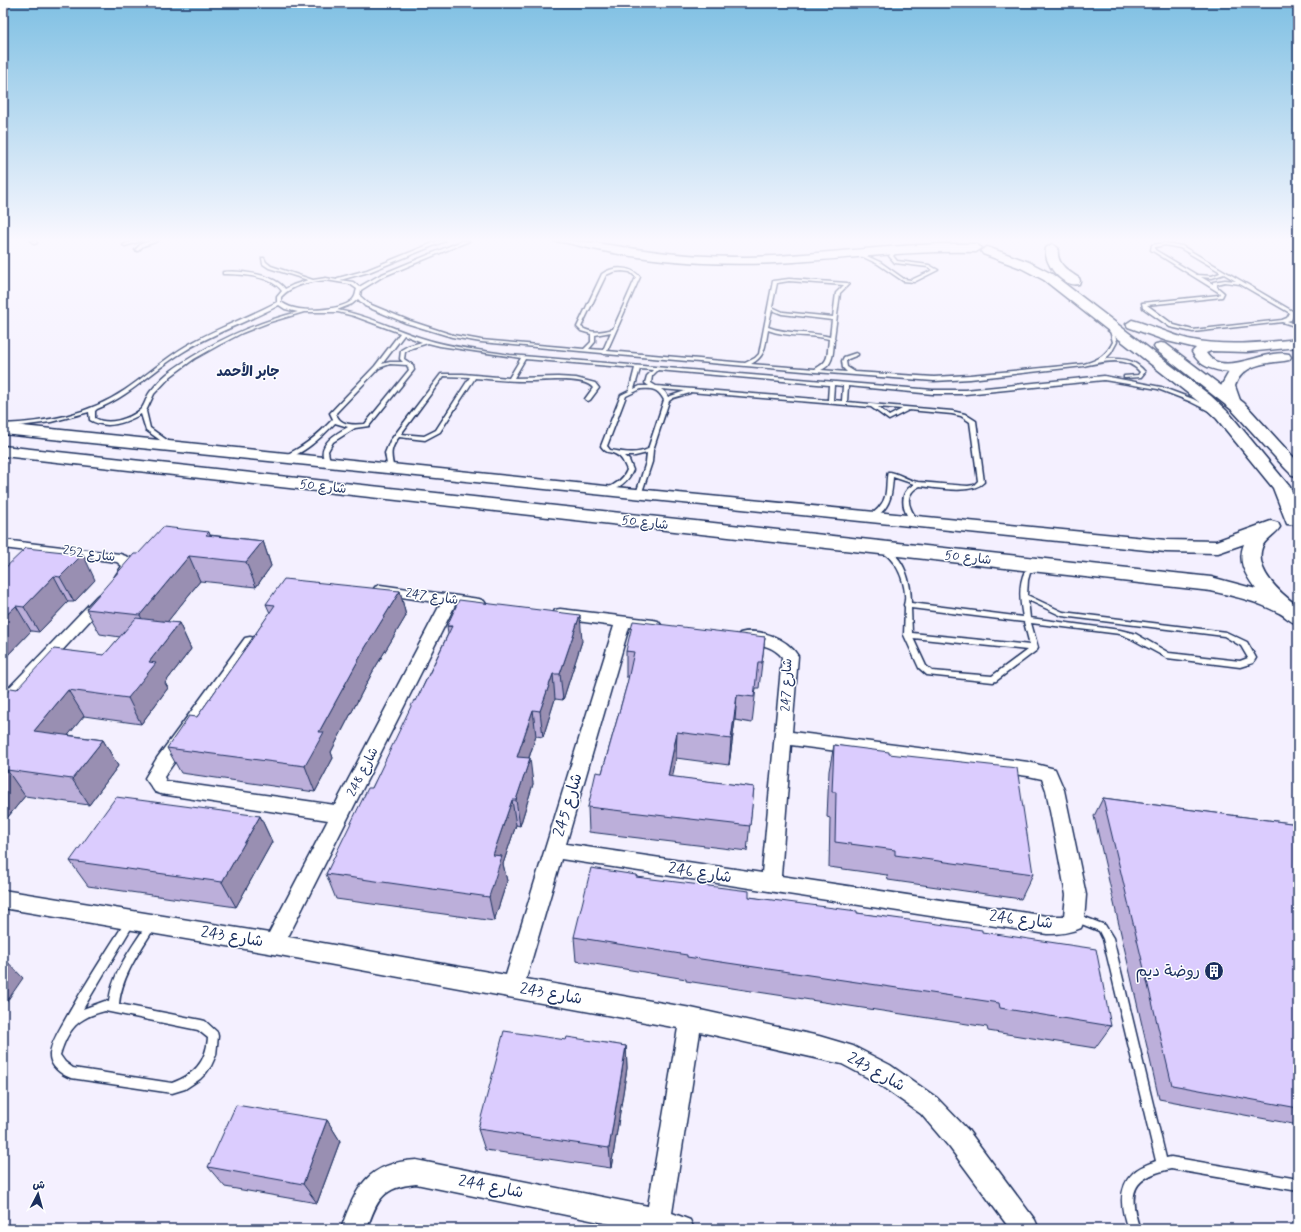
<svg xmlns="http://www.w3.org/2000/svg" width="1301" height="1232" font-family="Mynerve,'Playpen Sans Arabic',sans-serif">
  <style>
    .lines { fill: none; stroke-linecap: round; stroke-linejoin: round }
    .service-casing { stroke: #1b2f5e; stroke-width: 3 }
    .minor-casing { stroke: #1b2f5e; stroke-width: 3 }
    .tertiary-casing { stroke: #1b2f5e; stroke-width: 3 }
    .secondary-casing { stroke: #1b2f5e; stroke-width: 3 }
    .service { fill: #fff; fill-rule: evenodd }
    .minor { fill: #fff; fill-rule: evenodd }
    .tertiary { fill: #fff; fill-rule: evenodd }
    .secondary { fill: #fff; fill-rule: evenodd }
    .wall { fill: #bcafda; stroke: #1b2f5e }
    .shaded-wall { fill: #998fb2; stroke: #1b2f5e }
    .building { fill: #dbccfe; stroke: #1b2f5e }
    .labels { text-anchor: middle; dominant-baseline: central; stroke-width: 3; stroke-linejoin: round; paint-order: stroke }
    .street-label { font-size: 13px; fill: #1b2f5e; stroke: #fff }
    .far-district-label { font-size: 14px; font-weight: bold; fill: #1b2f5e; stroke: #fff }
    .near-street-label { font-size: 16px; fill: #1b2f5e; stroke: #fff }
    .near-poi-label { font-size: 16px; fill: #1b2f5e; stroke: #fff; text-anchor: end }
  </style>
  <rect width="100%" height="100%" fill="#f4f0ff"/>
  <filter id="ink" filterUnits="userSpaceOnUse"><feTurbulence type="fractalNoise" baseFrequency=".025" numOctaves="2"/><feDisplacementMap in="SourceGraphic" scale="8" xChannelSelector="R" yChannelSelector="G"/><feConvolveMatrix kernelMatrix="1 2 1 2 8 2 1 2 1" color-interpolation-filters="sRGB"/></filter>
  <g filter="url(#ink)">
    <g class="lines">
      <g class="service-casing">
        <g id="service">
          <polygon points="31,241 36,241 37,243 34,244"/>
          <polygon points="133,241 141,241 125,246 123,245"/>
          <polygon points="150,241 158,241 143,246 138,251 135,250 141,244"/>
          <path d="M438,241H445L369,272L340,280L353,282L359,287L380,275L462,241H469L382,277L361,290L360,296L369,304L410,321L453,335L481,340L584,349L591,342V334L581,331L577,327L602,274C613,266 631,266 640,277L607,351L745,363L755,358L759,354L773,281L789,279L847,283L849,284L840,293L834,338L835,339L834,340C833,352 834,365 821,370L847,372L843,368L842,361L844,357L856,353L858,354V355L848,359L846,361L847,367L855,372L934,377L970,375L1084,364C1098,360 1107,355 1113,342L1109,327L1111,326L1113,327L1117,342L1111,353L1105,359C1121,358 1135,359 1145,372L1141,377L1124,378V376L1138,375L1140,372C1126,355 1102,362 1084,366L970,379L934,381L815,372L606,354H604L602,353L481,342L452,337L406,323L365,306L358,299L352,304L337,310C368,315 395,330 425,339C452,348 482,350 510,355L933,390H965L1104,376L1161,387L1193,399L1214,410L1211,412L1189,401L1158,389L1104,380L965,394H933L848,386L847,402L952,411L965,414L976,421L984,482C972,495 937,488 920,486C918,487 914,489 912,492C904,501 913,514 919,522L916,524C905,519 899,500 907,490C908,488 912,486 914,484L893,477C892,492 891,506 878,515C874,518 873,519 869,518L868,517C872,513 877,511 880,506C889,496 885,483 888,472C896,471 908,481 918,482C934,483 951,485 968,486L974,485L978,481L970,422L961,416L952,414L909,410L889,420L871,407L690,392V393L673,398L669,401L653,450L652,462L641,495L639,496L636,494L646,462L647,453L635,456H624L629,460L633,470C628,482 619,488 607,492L605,491V489C615,485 623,480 627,470C624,463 622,457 615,454C608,451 607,454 601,446L621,395L629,391L635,368L525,359L514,378L558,377L576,378L595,383L599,388L590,400L588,401L585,399L593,388C584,375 537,382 521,381C505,381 490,379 475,378L440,432L425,440L399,437C389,450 391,455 394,470L391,472L388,470L385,453L390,441L441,374H463L509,378L521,358L440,346L428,343L412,348L405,352L404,359L413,365L414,370L369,426L355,428L333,442L328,451L329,457L333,463L332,464H328C326,462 324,459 323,456C320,442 339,432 348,427L335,423C325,434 299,459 283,458V456C303,448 318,435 333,419L330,413L331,412L375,366L400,333L354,316L338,312H304L270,322L242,333L219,345L194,359L171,376L154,394L146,411L150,428L171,443V445H167L146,430L141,414C125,423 107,430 90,420L89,412L51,422L3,428V424C46,422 88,415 125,390C146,376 164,359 186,346C215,329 247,318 277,302V297L282,291C272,276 241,274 224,274H223V272C239,270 275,274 285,289L293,285L308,280L269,268L263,264L262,258H264L266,262L271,266L313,280L326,278L337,280L338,278L367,270ZM622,271L630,272L636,277L613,329C602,332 591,334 581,327L606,275L613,272ZM326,280L350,284L357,289C356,291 356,294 355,296C349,310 312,311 299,309C292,308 287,306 281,302V297C293,284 310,282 326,280ZM789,281L844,285L836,293L833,317L783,312L772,307L777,283ZM279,305L285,309L298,312C263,321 233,333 202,351C190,358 178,365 167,374C161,379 155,386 150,392C146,397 145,406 140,410C129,419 108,426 95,418V411L97,409C129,397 153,370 183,352C213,333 248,322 279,305ZM772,310L782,314L832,320L830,337C810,331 788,335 768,327ZM768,330C788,338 809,334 829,339C827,356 830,361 815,369L751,364C766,356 765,346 768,330ZM611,332L603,350L589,349L595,342V335ZM404,335L422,342L408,346L401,350L400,359L403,362H390L382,364ZM390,364L407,365L409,370L365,424C354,425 339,426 336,413L379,368ZM640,369L653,370L647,376L645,383L649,386H640L634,389ZM658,370L829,385L828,400L656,386L651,383L652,376ZM444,376L470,377L436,430L424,436L401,434ZM834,385L843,386L842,401L833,400ZM641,389C653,388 658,389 664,400L648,449C636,455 622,452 610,450L607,446L626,396ZM661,389L685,391L668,397L665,392ZM878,407L902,409L889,416Z"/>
          <polygon points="554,241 572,241 577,243 575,244"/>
          <path d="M1165,243L1182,246L1294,312L1298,315V318L1293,316L1291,320L1287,321L1298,325V327L1282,322L1193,332L1170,327L1143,308L1142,303L1219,295L1220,293L1151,250L1152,245ZM1165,245L1180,248L1219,271L1220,273L1212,276L1197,275L1155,250V247ZM1224,274L1236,281L1225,280L1213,282V284L1201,277L1212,278ZM1225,282L1240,284L1290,313L1287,318L1282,320L1193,330L1174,325L1147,305L1222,297L1224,293L1217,287V284Z"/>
          <polygon points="895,249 898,250 893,256 897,261 929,265 938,270 914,282 903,281 878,264 857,254 860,253 880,262 904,279 911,280 933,270 928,267 895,263 889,256"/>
          <path d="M884,548C905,556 911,583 911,603L1023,617C1020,602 1018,585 1025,571L1038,566L1040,567L1041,568L1040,569L1030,573L1028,580L1027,595L1063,612L1226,632L1247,642L1256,658L1253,663L1240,667L1167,658L1130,638L1120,634L1031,623L1038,648L1037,650L996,681L993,682L927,675L919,668L904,635L905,607L904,605C908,593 901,570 892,561C889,556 884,554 881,550ZM1028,600L1062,616L1224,636L1241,646L1248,658L1240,661L1169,653L1136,634L1120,630L1030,618ZM911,608L1024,622L1030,645L912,633ZM913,638L1027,650L992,676L932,671L926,666Z"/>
          <path d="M1077,914L1105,925L1113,938L1166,1158L1171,1157L1298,1179V1191L1171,1169C1132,1177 1127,1193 1140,1229H1128C1121,1210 1117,1188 1133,1173C1139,1167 1148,1164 1156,1161L1103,939L1099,931L1074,921L1072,918L1074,915Z"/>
          <path d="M130,918L133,919L135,922L133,925L83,1009L105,1001L109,1002C112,972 133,946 149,921L152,920L155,921L157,924L155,927C140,951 122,975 119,1004L201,1020L205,1021L217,1032L218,1036L216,1055L211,1066L206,1073L200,1079L185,1089L172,1093L71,1078C62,1075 49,1066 50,1054C51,1042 60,1029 66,1018C85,984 106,952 127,919ZM105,1011L198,1030L208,1038C206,1062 194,1075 172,1083L73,1068L65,1062L60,1055C64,1041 71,1026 84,1019C90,1015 98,1013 105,1011Z"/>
        </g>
      </g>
      <g class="minor-casing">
        <g id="minor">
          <polygon points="3,540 120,554 131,558 136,566 126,581 116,581 114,578 122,566 117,562 3,548"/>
          <path d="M380,585L479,599L484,601L486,604L484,607L479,609L455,605L288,937L506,975L614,626L555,618L553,614L555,610L560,609L653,620L658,621L661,625L658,629L653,630L629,627L566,844L762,873L782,657C771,643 755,645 740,641L737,637L740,633C760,628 787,638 798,656L792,732L1028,762L1055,769L1064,790L1086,895L1084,921L1081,928C1069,933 1060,934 1047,934L561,859L526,979L691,1008L819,1036L853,1046L890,1065L937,1098L968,1130L1035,1220L1039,1229H1010L950,1148L921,1114L874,1081L842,1064L700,1032L672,1213L690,1220L694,1229H634L416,1184C383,1187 377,1199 367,1229H341C356,1187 367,1163 416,1160L648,1206L678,1028L274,954L3,908V890L269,933L328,820L161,794L155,792L145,778L157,758L245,638L250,637L255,638L258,642L255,646L164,777L166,781L335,805L441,603L375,593L373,590L375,587ZM791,745L1028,776L1042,779L1046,790L1066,895L1064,916H1047L781,876Z"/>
          <polygon points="102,594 107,596 109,599 107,602 9,708 3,710 3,694 97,596"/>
        </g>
      </g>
      <g class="tertiary-casing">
        <path id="tertiary" d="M1132,320C1151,325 1169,334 1188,339C1224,347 1261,343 1298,339V347L1247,352L1211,351L1206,353C1223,379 1264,348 1289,354L1291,357L1289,360L1284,361C1264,363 1242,365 1235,386L1241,403L1239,406H1229L1221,386L1229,372C1213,370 1200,367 1192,352L1196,348L1167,341L1128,327L1126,324Z"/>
      </g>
      <g class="secondary-casing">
        <g id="secondary">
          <path d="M566,241C593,241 618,247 644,250C677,255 711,257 744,257C821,256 898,242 976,244L982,248L976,252C915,250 855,258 794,262C719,267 641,262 568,243Z"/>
          <path d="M1052,244L1058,248C1056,264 1067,270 1079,278L1080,281L1079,284C1062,288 1043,263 1046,248Z"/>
          <polygon points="987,247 1029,262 1052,274 1211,396 1229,413 1290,487 1298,505 1298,525 1287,524 1273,488 1217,419 1199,402 1044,280 1021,268 983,254 981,251"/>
          <polygon points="1161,343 1166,344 1244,403 1298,462 1298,476 1292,475 1285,468 1232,410 1156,350 1154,347 1156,344"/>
          <path d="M3,424L605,486L1166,540L1216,541L1271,521L1278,523L1280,527C1276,534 1267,538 1263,545C1252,569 1281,594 1298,606V624C1289,622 1285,615 1277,612C1256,601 1233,596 1211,591L3,456V446L1211,577L1256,589C1245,575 1237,561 1244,544L1218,553L1166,552L3,434Z"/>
        </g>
      </g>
      <use href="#service" class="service"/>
      <use href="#minor" class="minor"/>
      <use href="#tertiary" class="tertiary"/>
      <use href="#secondary" class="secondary"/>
    </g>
    <g class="wall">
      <polygon points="209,532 210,535 263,541 271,566 256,587 200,581 167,622 179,623 191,649 165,683 168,688 141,724 84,716 68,735 103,740 118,766 89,805 25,796 3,823 3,697 17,689 104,655 120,637 100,634 86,609 138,554"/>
      <polygon points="3,570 95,580 74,602 68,602 39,632 31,631 3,660"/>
      <polygon points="400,591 406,616 372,673 331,752 333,758 315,792 181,773 167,748 197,717 254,636 270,613 266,604"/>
      <polygon points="447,626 582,641 563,700 555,699 543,737 536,736 529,758 533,784 520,826 516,825 503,864 507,881 494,921 336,899 326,874 372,788 416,701 448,634"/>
      <polygon points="765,637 759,688 756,688 752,723 735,720 729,765 676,758 672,777 754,787 747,851 589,832 588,807 602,773 629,677 626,677 626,651"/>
      <polygon points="834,745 889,754 1033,874 1021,899 888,880 887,875 829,867 830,818 827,817 829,771"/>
      <polygon points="1103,798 1298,824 1298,1125 1159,1099 1094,816"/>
      <polygon points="260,816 272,842 236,907 88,886 70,861"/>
      <polygon points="636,875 637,877 749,897 857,913 982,932 1111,1026 1095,1048 988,1031 987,1027 686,981 686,979 576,961 574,937"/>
      <polygon points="566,1040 626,1046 627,1068 611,1168 485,1150 478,1129"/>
      <polygon points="327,1120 340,1141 317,1203 225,1187 208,1167"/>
    </g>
    <g class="shaded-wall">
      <polygon points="263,541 271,566 256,587 246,562"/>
      <polygon points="83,554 95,580 74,602 60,577"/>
      <polygon points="189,556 200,581 152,641 140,615"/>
      <polygon points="54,576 68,602 39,632 24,607"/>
      <polygon points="400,591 406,616 372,673 331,752 333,758 315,792 305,766 319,732 365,648"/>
      <polygon points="16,606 31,631 3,660 3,618"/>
      <polygon points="580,615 582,641 563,700 560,674"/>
      <polygon points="179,623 191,649 165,683 168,688 141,724 128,698 149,662"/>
      <polygon points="553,674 555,699 543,737 540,711"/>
      <polygon points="68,690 84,716 51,756 34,731"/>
      <polygon points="737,695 735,720 729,765 731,739"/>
      <polygon points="533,710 536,736 521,782 517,757"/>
      <polygon points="677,732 676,758 668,802 668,776"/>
      <polygon points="103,740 118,766 89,805 72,779"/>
      <polygon points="530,758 533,784 520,826 516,800"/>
      <polygon points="7,770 25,796 3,823 3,775"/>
      <polygon points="512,800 516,825 503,864 507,881 494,921 489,897 493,855"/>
      <polygon points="260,816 272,842 236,907 222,882"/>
      <polygon points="3,957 23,978 3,1007"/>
      <polygon points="626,1046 627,1068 611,1168 609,1148"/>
      <polygon points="327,1120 340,1141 317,1203 303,1184"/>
    </g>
    <g class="building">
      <polygon points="163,527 209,532 206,535 263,541 246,562 189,556 140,615 86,609 134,554 138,554"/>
      <polygon points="26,548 83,554 60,577 54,576 24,607 16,606 3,618 3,570"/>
      <polygon points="284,579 400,591 365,648 319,732 324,732 305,766 167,748 189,716 197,717 254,636 275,605 266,604"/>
      <polygon points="459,600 580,615 560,674 553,674 540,711 533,710 517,757 530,758 516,800 512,800 493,855 502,856 489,897 326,874 368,788 372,788 414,700 416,701 433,666 452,626 447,626"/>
      <polygon points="136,618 179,623 149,662 156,663 128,698 68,690 34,731 103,740 72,779 7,770 3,775 3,697 11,688 17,689 54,649 104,655"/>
      <polygon points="633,621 765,637 762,662 758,662 754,697 737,695 731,739 677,732 668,776 754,787 750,826 588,807 596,772 602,773 627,684 634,652 626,651"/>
      <polygon points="834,745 889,752 889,754 1017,768 1033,874 895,855 895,850 835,842 836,792 832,792"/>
      <polygon points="116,797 260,816 222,882 70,861"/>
      <polygon points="1103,798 1298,824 1298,1108 1172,1085"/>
      <polygon points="591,868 636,875 636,877 749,891 749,897 857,911 857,913 982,930 982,932 1096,949 1111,1026 1000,1008 999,1003 687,957 687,955 574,937"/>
      <polygon points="504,1031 566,1040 567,1037 626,1046 609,1148 478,1129"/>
      <polygon points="236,1105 327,1120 303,1184 208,1167"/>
      <polygon points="390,1225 415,1229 389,1229"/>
    </g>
  </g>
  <linearGradient id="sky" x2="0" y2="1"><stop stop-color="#7fc0e3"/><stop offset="0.58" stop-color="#faf8ff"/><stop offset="1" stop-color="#faf8ff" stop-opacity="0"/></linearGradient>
  <rect width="1301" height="414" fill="url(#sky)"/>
  <defs>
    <g id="building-disc" transform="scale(1)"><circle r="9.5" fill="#1b2f5e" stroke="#fff"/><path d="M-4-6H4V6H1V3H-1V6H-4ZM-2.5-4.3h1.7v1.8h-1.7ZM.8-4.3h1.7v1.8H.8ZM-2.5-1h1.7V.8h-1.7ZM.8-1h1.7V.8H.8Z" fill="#fff"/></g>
  </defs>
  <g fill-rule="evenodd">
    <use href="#building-disc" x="1214" y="971"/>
  </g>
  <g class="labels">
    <g class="street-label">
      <text transform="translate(323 487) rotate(6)">شارع 50</text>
      <text transform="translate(645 523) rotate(6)">شارع 50</text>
      <text transform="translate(89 554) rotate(8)">شارع 252</text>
      <text transform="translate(968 558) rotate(6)">شارع 50</text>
      <text transform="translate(432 597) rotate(8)">شارع 247</text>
      <text transform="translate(787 685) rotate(-88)">شارع 247</text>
      <text transform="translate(363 772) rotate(-63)">شارع 248</text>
    </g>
    <g class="far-district-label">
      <text x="248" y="372">جابر الأحمد</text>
    </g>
    <g class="near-street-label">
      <text transform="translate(568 805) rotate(-73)">شارع 245</text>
      <text transform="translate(700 873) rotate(9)">شارع 246</text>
      <text transform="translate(1021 920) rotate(7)">شارع 246</text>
      <text transform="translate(232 937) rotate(9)">شارع 243</text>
      <text transform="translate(551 994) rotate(10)">شارع 243</text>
      <text transform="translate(876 1072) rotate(29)">شارع 243</text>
      <text transform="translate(491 1187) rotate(11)">شارع 244</text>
    </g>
    <g class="near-poi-label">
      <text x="1200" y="971">روضة ديم</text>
    </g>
  </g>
  <rect width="1301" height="1232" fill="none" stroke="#fff" stroke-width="16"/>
  <rect x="8" y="8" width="1285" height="1216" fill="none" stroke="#1b2f5e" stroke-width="1.5" filter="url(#ink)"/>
  <g transform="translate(38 1194) rotate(6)" stroke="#ffffff" stroke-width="3" paint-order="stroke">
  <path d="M0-3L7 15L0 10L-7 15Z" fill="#1b2f5e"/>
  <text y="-6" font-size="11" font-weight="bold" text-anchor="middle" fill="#1b2f5e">ش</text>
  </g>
</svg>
